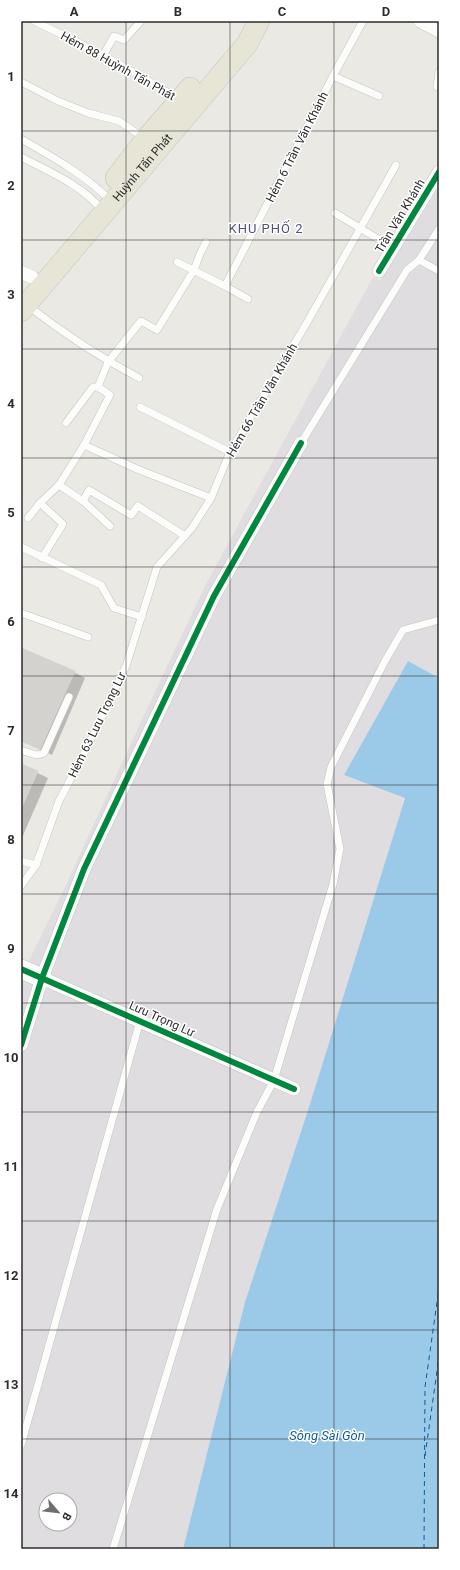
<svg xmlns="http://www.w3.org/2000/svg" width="460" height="1570" font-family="Roboto,sans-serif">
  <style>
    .industrial { fill: #dfdddf; fill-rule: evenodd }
    .water { fill: #9bcae8 }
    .shadow { fill: #0003 }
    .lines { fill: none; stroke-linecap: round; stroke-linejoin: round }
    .ferry { stroke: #135a9b; stroke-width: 1; stroke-dasharray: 5 4; stroke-linecap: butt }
    .building { fill: #d3d2ce; stroke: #d5d4d0 }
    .lane-casing { stroke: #c4c4c4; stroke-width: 8 }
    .street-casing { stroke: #c4c4c4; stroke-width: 14 }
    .secondary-casing { stroke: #c4c4c4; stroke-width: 20 }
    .primary-casing { stroke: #c6c5c3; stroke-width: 22 }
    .lane { stroke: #fcfcfb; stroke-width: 7 }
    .street { stroke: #fcfcfb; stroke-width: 13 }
    .secondary { stroke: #fcfcfb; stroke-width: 19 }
    .primary { stroke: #e7e5d6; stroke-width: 21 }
    .cycleway-casing { stroke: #fff; stroke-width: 8 }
    .cycleway { stroke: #00873e; stroke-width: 6 }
    .grid { fill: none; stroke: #2d2d2d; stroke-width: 1; stroke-opacity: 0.55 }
    .labels { text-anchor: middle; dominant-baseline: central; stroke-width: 3; stroke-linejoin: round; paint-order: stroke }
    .street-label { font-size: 12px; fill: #2d2d2d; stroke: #fff }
    .neighbourhood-label { font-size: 13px; letter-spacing: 1px; fill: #4f517d; stroke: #fff }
    .water-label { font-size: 13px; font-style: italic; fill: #135a9b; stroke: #fff }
    .neatline { fill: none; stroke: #2d2d2d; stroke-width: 1.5 }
    .grid-label { font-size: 13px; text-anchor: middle; font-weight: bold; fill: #2d2d2d }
  </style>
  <rect width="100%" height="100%" fill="#eae9e4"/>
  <path class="industrial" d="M439,187V678L408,661L344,775L405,798L310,1104L245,1302L183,1549H21V977L64,889L144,715L205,586L373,277L380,281ZM46,1500H70V1524H46Z"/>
  <polygon class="water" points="408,661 439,678 439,1549 183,1549 245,1302 310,1104 405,798 344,775"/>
  <g class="shadow">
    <polygon points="21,649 74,672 85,678 52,755 21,741"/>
    <polygon points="21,765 48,778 21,840"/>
  </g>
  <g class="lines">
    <g class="ferry">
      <polyline points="425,1456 439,1357"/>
      <polyline points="424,1549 425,1387 439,1288"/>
    </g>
  </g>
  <g class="building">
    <polygon points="21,648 75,671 40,749 21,741"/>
    <polygon points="21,764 38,771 21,809"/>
  </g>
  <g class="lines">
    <g class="lane-casing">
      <g id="lane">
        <path d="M34,21C83,44 132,70 179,99"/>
        <polyline points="103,56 114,36 124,40 141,21"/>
        <polyline points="333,76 379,96"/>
        <polyline points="21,82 58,101 88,113 119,121 144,138"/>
        <polyline points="437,87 439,72"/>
        <path d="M21,139C53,157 85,175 111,201"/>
        <path d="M21,157C50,172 82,185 103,211"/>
        <polyline points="335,213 393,248"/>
        <polyline points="419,260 439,271"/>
        <polyline points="177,262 225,286 333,76 363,21"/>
        <polyline points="225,286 248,299"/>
        <path d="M27,305C63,333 99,357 139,378"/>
        <polyline points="98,387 108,362 141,321 157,330 194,270 200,254 206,242"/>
        <polyline points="140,407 230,452"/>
        <polyline points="66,423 93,387 98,387"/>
        <polyline points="301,443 407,270 419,260 439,229"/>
        <polyline points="84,445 137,469 211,498"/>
        <polyline points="59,485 83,501 89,490 131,515 138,506 185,536"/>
        <polyline points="83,501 110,526"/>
        <polyline points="40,503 63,524 42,558"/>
        <polyline points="28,518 40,503 59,485 84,445 110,395 98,387"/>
        <polyline points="21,547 101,585 114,608 142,617"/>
        <polyline points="21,613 88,637"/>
        <path d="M21,750C29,753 37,757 44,753L69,697"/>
        <polyline points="21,861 36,865 59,801 87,748 126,666 157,567 192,528 211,498 230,452 305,326 396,165"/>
        <polyline points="21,886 36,865"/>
        <polyline points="21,1445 140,1021"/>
        <polyline points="113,1549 217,1209 257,1112 274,1080 333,884 340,849 327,784 331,767 385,661 403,630 439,620"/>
      </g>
    </g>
    <g class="street-casing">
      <g id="street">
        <polyline points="420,21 439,31"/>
        <polyline points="379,271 439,172"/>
        <polyline points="21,272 32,277"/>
        <polyline points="42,978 294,1089"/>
        <polyline points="21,1045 42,978 84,869 214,596 301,443"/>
      </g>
    </g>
    <g class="secondary-casing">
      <polyline id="secondary" points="21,969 42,978"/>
    </g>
    <g class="primary-casing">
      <g id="primary">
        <polyline points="116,178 146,139 190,88"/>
        <path id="s1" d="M21,311L247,44L259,21"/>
      </g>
    </g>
    <use href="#lane" class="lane"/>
    <use href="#street" class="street"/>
    <use href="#secondary" class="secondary"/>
    <use href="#primary" class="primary"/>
    <g class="cycleway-casing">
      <g id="cycleway">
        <polyline points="379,271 439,172"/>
        <polyline points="21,969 294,1089"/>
        <polyline points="21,1045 42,978 84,869 214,596 301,443"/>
      </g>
    </g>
    <use href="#cycleway" class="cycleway"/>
  </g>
  <path class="grid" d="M126,21V1549M230,21V1549M334,21V1549M21,131H439M21,240H439M21,349H439M21,458H439M21,567H439M21,676H439M21,785H439M21,894H439M21,1003H439M21,1112H439M21,1221H439M21,1330H439M21,1439H439"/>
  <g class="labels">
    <g class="street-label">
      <text transform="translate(118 66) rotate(29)">Hẻm 88 Huỳnh Tấn Phát</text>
      <text transform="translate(297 147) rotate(-63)">Hẻm 6 Trần Văn Khánh</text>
      <text stroke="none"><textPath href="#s1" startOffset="188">Huỳnh Tấn Phát</textPath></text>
      <text transform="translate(400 216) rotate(-59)">Trần Văn Khánh</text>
      <text transform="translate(262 400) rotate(-60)">Hẻm 66 Trần Văn Khánh</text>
      <text transform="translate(97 725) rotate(-64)">Hẻm 63 Lưu Trọng Lư</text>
      <text transform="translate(162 1019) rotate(24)">Lưu Trọng Lư</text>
    </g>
    <g class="neighbourhood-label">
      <text x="266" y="228">KHU PHỐ 2</text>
    </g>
    <g class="water-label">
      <text x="327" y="1435">Sông Sài Gòn</text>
    </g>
  </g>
  <rect width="460" height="1570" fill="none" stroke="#ffffff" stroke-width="44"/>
  <g transform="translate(58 1512) rotate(118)"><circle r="19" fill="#ffffff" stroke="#ababab"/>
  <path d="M0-3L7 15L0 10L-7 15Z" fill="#6f6f6d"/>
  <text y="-6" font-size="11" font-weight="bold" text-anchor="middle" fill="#2d2d2d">B</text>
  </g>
  <rect x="22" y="22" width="416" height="1526" class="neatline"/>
  <g class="grid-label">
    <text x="74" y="16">A</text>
    <text x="178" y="16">B</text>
    <text x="282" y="16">C</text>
    <text x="386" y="16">D</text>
    <text x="11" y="81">1</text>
    <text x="11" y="190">2</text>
    <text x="11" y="299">3</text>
    <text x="11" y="408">4</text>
    <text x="11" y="517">5</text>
    <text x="11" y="626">6</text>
    <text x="11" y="735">7</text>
    <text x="11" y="844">8</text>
    <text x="11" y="953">9</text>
    <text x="11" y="1062">10</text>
    <text x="11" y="1171">11</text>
    <text x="11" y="1280">12</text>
    <text x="11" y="1389">13</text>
    <text x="11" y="1498">14</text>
  </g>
</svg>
